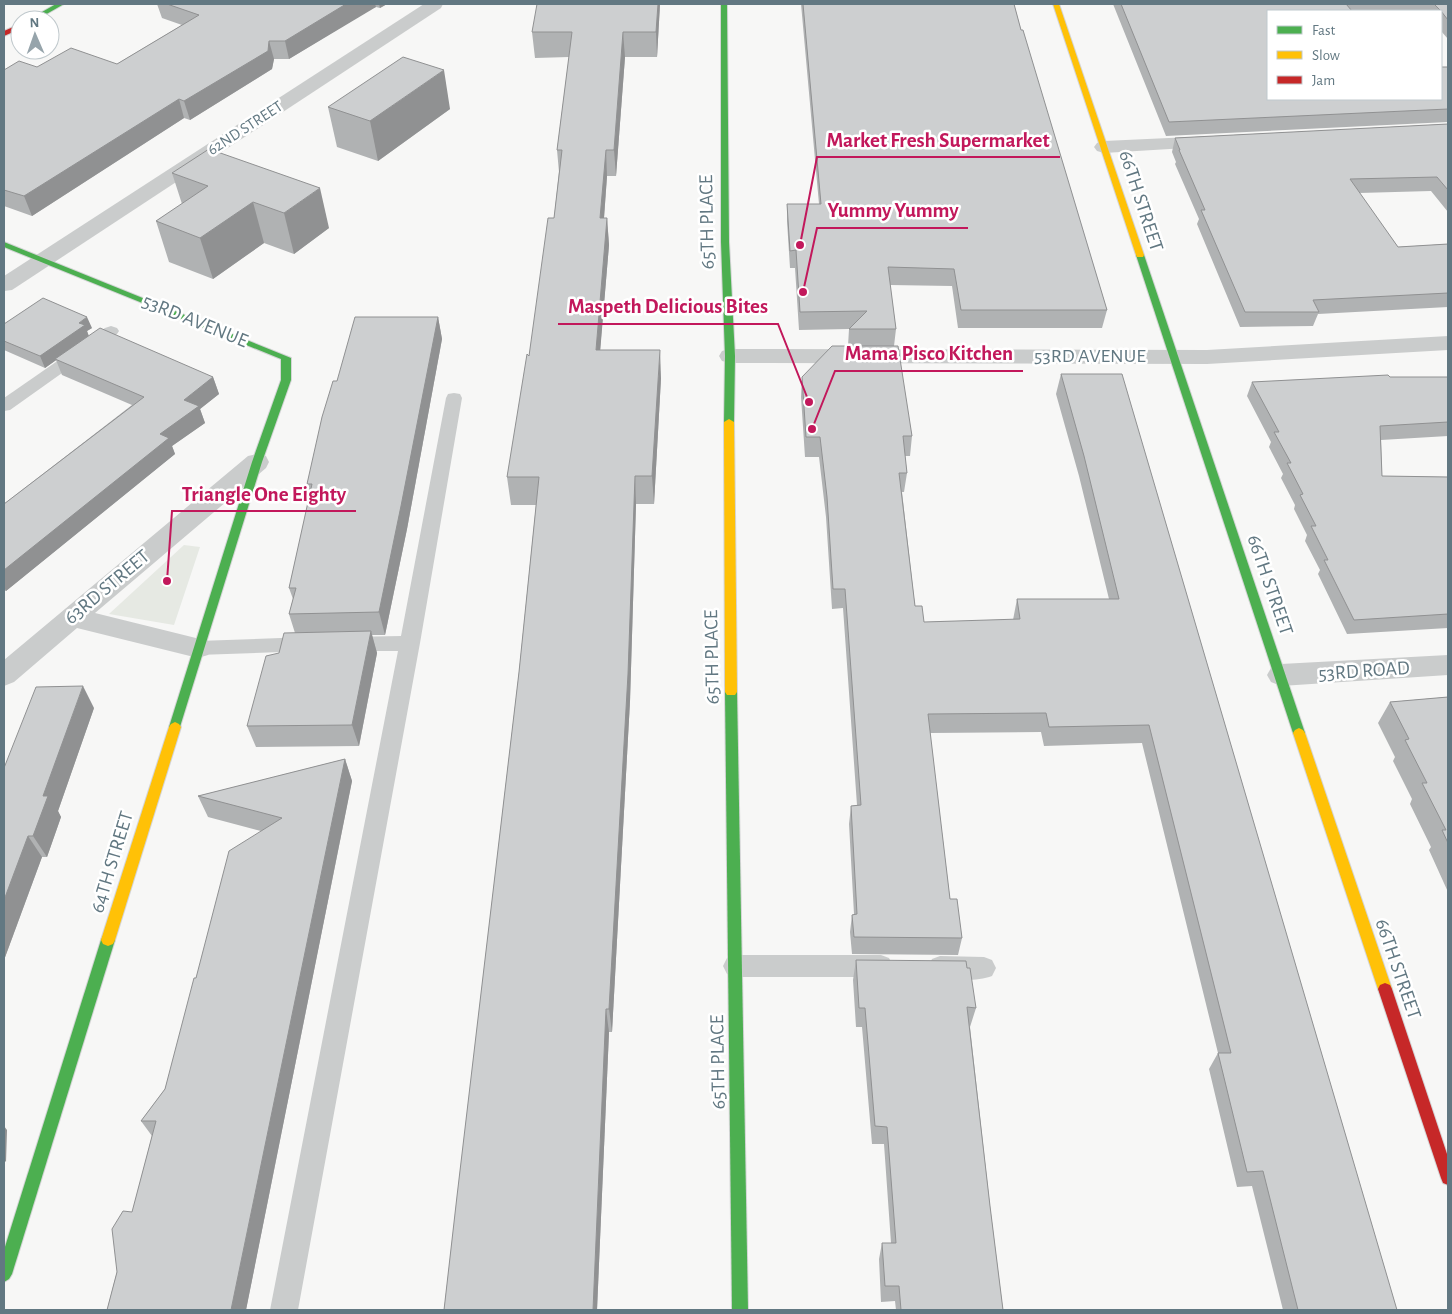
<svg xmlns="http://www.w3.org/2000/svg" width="1452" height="1314" font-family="'Alegreya Sans',sans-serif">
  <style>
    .green { fill: #e6e9e3 }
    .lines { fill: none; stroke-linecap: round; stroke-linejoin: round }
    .fast-casing { stroke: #d4d5d6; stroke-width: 2 }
    .slow-casing { stroke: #d4d5d6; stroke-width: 2 }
    .jam-casing { stroke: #d4d5d6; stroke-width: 2 }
    .lane { fill: #cacccc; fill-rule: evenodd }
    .street { fill: #cacccc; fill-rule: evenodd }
    .fast { fill: #4caf50; fill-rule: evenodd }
    .slow { fill: #ffc107; fill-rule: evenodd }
    .jam { fill: #c62828; fill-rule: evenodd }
    .wall { fill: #b0b2b3 }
    .shaded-wall { fill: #909192 }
    .building { fill: #cdcfd0; stroke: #909192 }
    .labels { text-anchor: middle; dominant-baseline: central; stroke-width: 5; stroke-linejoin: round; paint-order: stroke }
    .far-street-label { font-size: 16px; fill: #627882; stroke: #fff }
    .street-label { font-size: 20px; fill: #627882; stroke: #fff }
    .leader { fill: none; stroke: #c2185b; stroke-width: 2 }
    .callout-dot { fill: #c2185b; stroke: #fff; stroke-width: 2 }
    .callout-label { font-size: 21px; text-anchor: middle; font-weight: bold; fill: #c2185b; stroke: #fff; stroke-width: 5; stroke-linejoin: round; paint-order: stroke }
  </style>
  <rect width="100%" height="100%" fill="#f7f7f6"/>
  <polygon class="green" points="184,545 200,547 174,625 109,614"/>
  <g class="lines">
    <g class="fast-casing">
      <g id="fast">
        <polygon points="56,4 64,4 36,20 28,20"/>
        <polygon points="721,4 727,4 729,242 735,356 734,422 729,425 724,422 725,356 721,242"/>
        <polygon points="4,242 291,358 291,380 262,462 179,730 171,730 169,727 252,462 281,380 281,359 4,247"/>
        <polygon points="1140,252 1144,255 1305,733 1303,736 1295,736 1293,733 1136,255"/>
        <polygon points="731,688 735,689 737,692 748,1310 732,1310 725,692 727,689"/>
        <polygon points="108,934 113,936 115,940 12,1274 9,1279 4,1282 4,1250 101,940 103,936"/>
      </g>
    </g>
    <g class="slow-casing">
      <g id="slow">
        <polygon points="1053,4 1059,4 1144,255 1143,257 1137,257 1136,255"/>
        <polygon points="729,419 734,422 737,692 735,695 727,695 725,692 724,422"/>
        <polygon points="175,722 179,724 181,727 115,940 113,944 108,946 103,944 101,940 169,727 171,724"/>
        <polygon points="1299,728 1303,730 1305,733 1392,989 1390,993 1385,995 1380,993 1378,989 1293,733 1295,730"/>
      </g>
    </g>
    <g class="jam-casing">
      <g id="jam">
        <polygon points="20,24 20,29 4,36 4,31"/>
        <polygon points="1385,983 1390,985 1392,989 1448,1157 1448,1185 1443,1183 1441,1178 1378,989 1380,985"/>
      </g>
    </g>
    <g class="lane">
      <polygon points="111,326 117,328 119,331 117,334 10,410 4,411 4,398 105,328"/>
      <polygon points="454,393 460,394 462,398 420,643 298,1310 270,1310 398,651 347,651 340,649 337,644 340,639 347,637 401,636 446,398 448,394"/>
      <polygon points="308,637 315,639 318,644 315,649 308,651 198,655 191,653 188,648 191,643 198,641"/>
      <polygon points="735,955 881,955 889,958 893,966 889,974 881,977 735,977 727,974 723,966 727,958"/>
      <path d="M940,956L984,957L992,960L996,968L992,976C976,982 948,981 932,975L928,967L932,959Z"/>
    </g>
    <g class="street">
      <polygon points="424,4 443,4 441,8 12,290 4,291 4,276"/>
      <polygon points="1212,136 1219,138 1221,142 1219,146 1104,153 1097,151 1094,147 1097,143 1104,141"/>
      <polygon points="1448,336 1448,350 1207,364 730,363 722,361 719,356 722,351 730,349 1207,350"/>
      <polygon points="257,454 266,456 269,462 266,468 95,613 208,641 212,648 208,655 198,658 77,628 14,682 4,686 4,660 248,456"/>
      <polygon points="1448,655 1448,675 1281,686 1271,682 1267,675 1271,668 1281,664"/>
    </g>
    <use href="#fast" class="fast"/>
    <use href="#slow" class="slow"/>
    <use href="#jam" class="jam"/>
  </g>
  <g class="wall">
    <polygon points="157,4 387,4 380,8 376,7 371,9 289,59 274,59 272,69 190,120 184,118 32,216 4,206 4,70 37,67 117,64 182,25 162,18"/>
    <polygon points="660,4 657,57 625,57 616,176 607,176 604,218 607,218 609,245 600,350 661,378 654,504 636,504 630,701 612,1032 609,1032 597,1310 444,1310 519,672 536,505 511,505 507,477 529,356 554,218 559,172 557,150 569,57 535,58 532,32"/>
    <polygon points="801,4 1014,4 1021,30 1107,310 1102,328 958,328 952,286 890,285 896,329 894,346 912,436 910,456 905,456 907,473 904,492 902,492 915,606 924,622 1013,620 1017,599 1109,599 1079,476 1056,394 1061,374 1397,1310 1283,1310 1252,1186 1237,1187 1209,1069 1218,1053 1142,743 1044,746 1041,732 930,733 950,899 962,938 958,955 852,954 850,932 852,915 854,914 849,824 851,806 857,805 843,608 832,609 826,517 819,457 805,457 801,397 802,377 848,346 849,329 799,330 795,268 790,268 787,221 787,204 819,204"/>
    <polygon points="1113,4 1448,4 1448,39 1441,31 1441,11 1268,11 1268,99 1448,67 1448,122 1166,136"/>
    <polygon points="328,107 450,109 378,161 337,147"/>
    <polygon points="1448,124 1448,212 1431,191 1359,193 1398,247 1448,244 1448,307 1318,314 1313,326 1240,327 1197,224 1199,219 1175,164 1176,162 1172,152 1175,138"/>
    <polygon points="172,173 329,228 294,254 264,243 213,279 169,262 156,221 182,204"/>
    <polygon points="438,317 442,339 407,529 385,635 372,635 377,653 359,746 256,747 247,726 279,653 295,633 289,614 293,599 289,588 310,495 307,484 337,381"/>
    <polygon points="4,324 92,328 87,331 89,336 213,377 219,394 200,409 205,423 172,446 175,454 6,591 4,590 4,504 132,405 62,375 56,360 45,368 4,350"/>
    <polygon points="1390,377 1448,377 1448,436 1381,440 1382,476 1448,477 1448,628 1347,634 1318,574 1320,570 1305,541 1307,535 1294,509 1295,505 1281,478 1283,474 1269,447 1271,442 1247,396 1252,382"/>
    <polygon points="1448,697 1448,892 1429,850 1431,847 1410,804 1412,799 1393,761 1395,757 1378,723 1390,702"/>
    <polygon points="94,708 58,811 61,817 47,857 42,857 4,960 4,768"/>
    <polygon points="345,759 352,781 246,1310 107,1310 152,1136 141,1121 165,1089 196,978 261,831 208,817 198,796"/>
    <polygon points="856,960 967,968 976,1008 970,1027 990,1206 1003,1310 896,1310 895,1301 881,1302 879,1259 882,1243 891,1243 884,1144 872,1144 862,1027 856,1027 853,980"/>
  </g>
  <g class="shaded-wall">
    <polygon points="346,4 375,4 376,7 289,59 285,41"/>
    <polygon points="379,4 387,4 380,8"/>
    <polygon points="658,4 660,4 657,57 656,32"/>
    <polygon points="623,32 625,57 616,176 614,150"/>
    <polygon points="269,41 274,59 272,69 190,120 184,101"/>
    <polygon points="444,70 450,109 378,161 370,121"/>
    <polygon points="179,99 184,118 32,216 24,196"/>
    <polygon points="606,150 607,176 602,245 600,218"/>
    <polygon points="320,188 329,228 294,254 284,213"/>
    <polygon points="253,202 264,243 213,279 200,238"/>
    <polygon points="607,218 609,245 598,377 596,350"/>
    <polygon points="87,317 92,328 87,331 89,337 45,368 40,356 79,323"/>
    <polygon points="438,317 442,339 407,529 385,635 379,612"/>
    <polygon points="660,350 661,378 654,504 652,476"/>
    <polygon points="213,377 219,394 200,409 205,423 172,446 175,454 6,591 4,587 4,570 160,434 184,400"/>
    <polygon points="635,476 636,504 630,701 612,1032 609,1009"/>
    <polygon points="371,631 377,653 359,746 352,725"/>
    <polygon points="83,686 94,708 58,811 61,817 47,857 33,836 43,796"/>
    <polygon points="345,759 352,781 246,1310 231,1310"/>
    <polygon points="28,836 42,857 4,960 4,900"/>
    <polygon points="606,1009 609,1032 597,1310 593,1310"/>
    <polygon points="4,1126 7,1130 6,1162 4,1160"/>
  </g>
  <g class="building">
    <polygon points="167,4 346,4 285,41 269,41 268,51 184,101 179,99 24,196 4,190 4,70 19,61 37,67 71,48 117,64 199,15"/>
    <polygon points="537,4 658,4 656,32 623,32 614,150 606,150 600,218 607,218 596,350 660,350 652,476 635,476 628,674 609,1009 606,1009 593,1310 444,1310 457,1196 519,672 539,477 507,477 527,354 529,356 548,218 554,218 562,150 557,150 572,32 532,32"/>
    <polygon points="803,4 1014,4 1021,30 1023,30 1107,310 961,310 954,269 888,267 896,329 849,329 867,311 800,312 796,250 790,251 787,204 821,204"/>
    <polygon points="1121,4 1346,4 1352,11 1268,11 1268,99 1441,99 1441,67 1448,67 1448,109 1169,122"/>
    <polygon points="1434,4 1448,4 1448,20 1441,11"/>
    <polygon points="403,57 444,70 370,121 328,107"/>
    <polygon points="1448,124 1448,190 1437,177 1350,179 1398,247 1448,244 1448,293 1313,300 1319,312 1245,312 1201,210 1205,210 1179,150 1180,150 1175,138"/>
    <polygon points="209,149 320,188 284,213 253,202 200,238 156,221 208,186 172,173"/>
    <polygon points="43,298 87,317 79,323 85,325 40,356 4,341 4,324"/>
    <polygon points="355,317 438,317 401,506 379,612 289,614 296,588 289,588 312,484 307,484 322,417 333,381 337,381"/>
    <polygon points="100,328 213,377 184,400 199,406 160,434 169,438 4,570 4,504 144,397 55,359"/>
    <polygon points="832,346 898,346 912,436 903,436 907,473 899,473 915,606 922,606 924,622 1020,619 1017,599 1119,599 1084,456 1061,374 1122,374 1397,1310 1298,1310 1263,1171 1247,1172 1218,1053 1231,1053 1149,725 1049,727 1046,713 928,714 950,899 957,899 962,938 854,937 852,915 857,914 851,806 861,805 845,589 833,589 827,497 820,437 806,437 802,377"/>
    <polygon points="1388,375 1390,377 1448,377 1448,422 1380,426 1382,476 1448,477 1448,614 1354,620 1324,560 1328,560 1311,526 1316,526 1300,495 1303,494 1287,463 1291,463 1274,432 1279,432 1252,382"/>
    <polygon points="371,631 352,725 247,726 266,656 279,653 284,633"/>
    <polygon points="83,686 43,796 48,796 33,836 28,836 4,900 4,768 36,687"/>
    <polygon points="1448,697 1448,843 1442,830 1446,830 1422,783 1427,783 1405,740 1409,739 1390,702"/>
    <polygon points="345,759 231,1310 107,1310 117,1272 112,1229 123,1211 132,1212 156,1121 141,1121 165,1089 194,978 196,978 229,851 282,818 198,796"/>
    <polygon points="856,960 966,961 967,968 970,968 976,1008 967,1007 990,1206 1003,1310 901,1310 899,1286 885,1286 882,1243 896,1243 887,1127 875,1126 865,1008 859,1008"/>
  </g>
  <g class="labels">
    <g class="far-street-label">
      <text transform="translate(245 128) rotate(-33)">62ND STREET</text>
    </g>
    <g class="street-label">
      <text transform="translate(1141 201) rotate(72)">66TH STREET</text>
      <text transform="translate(707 222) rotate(-91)">65TH PLACE</text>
      <text transform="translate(195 321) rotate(22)">53RD AVENUE</text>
      <text x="1090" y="356">53RD AVENUE</text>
      <text transform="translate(1270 585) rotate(71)">66TH STREET</text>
      <text transform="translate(107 587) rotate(-40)">63RD STREET</text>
      <text transform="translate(712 657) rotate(-91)">65TH PLACE</text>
      <text transform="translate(1364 671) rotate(-4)">53RD ROAD</text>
      <text transform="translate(112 862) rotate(-73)">64TH STREET</text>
      <text transform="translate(1398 969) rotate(71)">66TH STREET</text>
      <text transform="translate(718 1062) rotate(-91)">65TH PLACE</text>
    </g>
  </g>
  <path class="leader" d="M800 245L817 157H1060M803 292L817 228H968M809 402L778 324H558M812 429L835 371H1023M167 581L172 511H356"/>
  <g class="callout-dot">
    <circle cx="800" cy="245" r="5"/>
    <circle cx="803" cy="292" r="5"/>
    <circle cx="809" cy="402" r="5"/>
    <circle cx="812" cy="429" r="5"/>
    <circle cx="167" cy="581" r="5"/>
  </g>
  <g class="callout-label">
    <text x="938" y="147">Market Fresh Supermarket</text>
    <text x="893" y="217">Yummy Yummy</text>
    <text x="668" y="313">Maspeth Delicious Bites</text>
    <text x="929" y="360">Mama Pisco Kitchen</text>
    <text x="264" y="501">Triangle One Eighty</text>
  </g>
  <rect width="1452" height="1314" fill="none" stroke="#627882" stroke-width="10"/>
  <rect x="1267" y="10" width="175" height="90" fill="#ffffff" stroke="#c0c9cd"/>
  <rect x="1277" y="26" width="25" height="8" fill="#4caf50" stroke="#c0c9cd"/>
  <text x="1312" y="35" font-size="15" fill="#627882">Fast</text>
  <rect x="1277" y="51" width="25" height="8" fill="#ffc107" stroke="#c0c9cd"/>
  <text x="1312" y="60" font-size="15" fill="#627882">Slow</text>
  <rect x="1277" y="76" width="25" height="8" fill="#c62828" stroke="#c0c9cd"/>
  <text x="1312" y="85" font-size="15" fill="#627882">Jam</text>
  <g transform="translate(35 35) rotate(358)"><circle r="24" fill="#ffffff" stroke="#c0c9cd"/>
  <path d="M0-4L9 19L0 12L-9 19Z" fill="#96a4ab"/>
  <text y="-8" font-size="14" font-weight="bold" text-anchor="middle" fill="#627882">N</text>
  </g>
</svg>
